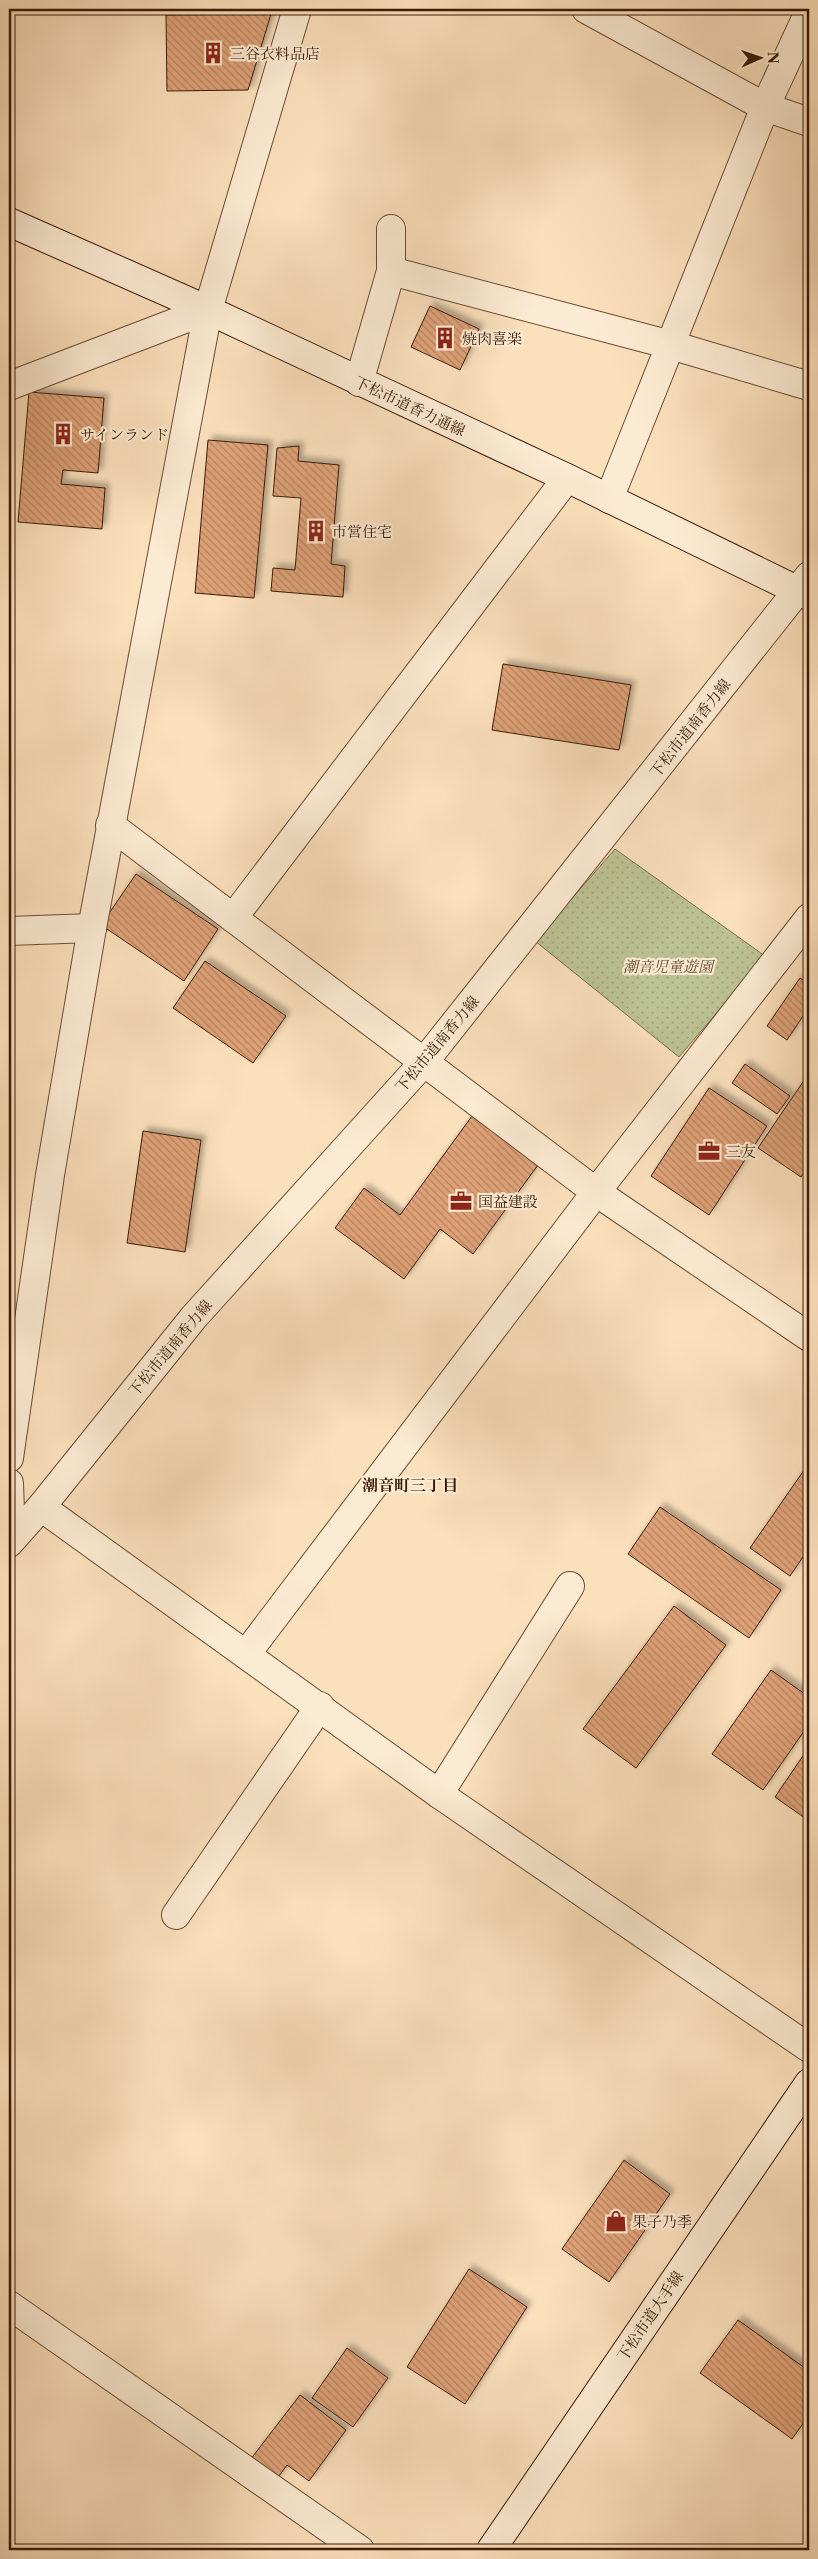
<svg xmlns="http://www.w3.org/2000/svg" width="818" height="2559" font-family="'Libre Caslon Text','Noto Serif JP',serif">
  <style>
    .park { fill: url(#park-dots); stroke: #7c6e4c }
    .building { fill: url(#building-back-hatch); stroke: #3b1a06; filter: url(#shadow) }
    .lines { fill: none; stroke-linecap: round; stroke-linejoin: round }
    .street-casing { stroke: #6b4c34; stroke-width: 30 }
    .secondary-casing { stroke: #3b1a06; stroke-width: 30 }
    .street { stroke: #fcebd3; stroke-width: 28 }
    .secondary { stroke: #fcebd3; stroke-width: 28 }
    .labels { text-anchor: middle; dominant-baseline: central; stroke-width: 4.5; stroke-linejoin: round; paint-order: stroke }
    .poi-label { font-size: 15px; fill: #3b1a06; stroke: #fcebd3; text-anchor: start }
    .street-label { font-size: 15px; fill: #3b1a06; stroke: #fcebd3 }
    .park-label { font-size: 15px; font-style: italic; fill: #624d30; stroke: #fcebd3 }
    .neighbourhood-label { font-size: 16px; font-weight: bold; fill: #3b1a06; stroke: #fcebd3 }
  </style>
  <defs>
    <pattern id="park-dots" width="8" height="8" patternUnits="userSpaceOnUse" patternTransform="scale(1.25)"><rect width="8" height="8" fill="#bcc393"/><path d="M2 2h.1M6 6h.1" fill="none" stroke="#a2a77d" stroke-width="1.8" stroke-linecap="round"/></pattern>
    <pattern id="building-back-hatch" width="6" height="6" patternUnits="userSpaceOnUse" patternTransform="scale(1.25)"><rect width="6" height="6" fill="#dfa278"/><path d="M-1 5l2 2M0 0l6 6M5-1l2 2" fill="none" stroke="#b68360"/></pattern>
    <filter id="shadow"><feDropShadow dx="4.5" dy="-4.5" stdDeviation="2.5" flood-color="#0004"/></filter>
  </defs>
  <rect width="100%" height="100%" fill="#fbe0bc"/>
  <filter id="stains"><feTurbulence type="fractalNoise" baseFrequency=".004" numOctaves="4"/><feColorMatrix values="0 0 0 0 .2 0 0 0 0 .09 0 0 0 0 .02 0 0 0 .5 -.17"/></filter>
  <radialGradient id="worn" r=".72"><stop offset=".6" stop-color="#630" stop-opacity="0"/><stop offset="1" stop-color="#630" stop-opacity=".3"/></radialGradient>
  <polygon class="park" points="615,849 765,956 679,1057 535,941"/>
  <g class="building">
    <polygon points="632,9 648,9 644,15"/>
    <polygon points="271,14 248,90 167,91 166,15"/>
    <polygon points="430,306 479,329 460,370 411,347"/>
    <polygon points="29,392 104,398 98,473 63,470 61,484 105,488 102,529 18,522"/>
    <polygon points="208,440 268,445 254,598 195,593"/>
    <polygon points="299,446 298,461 339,465 331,564 345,566 343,597 271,591 273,568 295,570 301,498 273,496 277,448"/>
    <polygon points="503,664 631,685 619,750 492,730"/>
    <polygon points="136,874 218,929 184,981 101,925"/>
    <polygon points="205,961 286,1016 253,1063 173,1008"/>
    <polygon points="800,978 809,984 809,1007 787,1040 767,1026"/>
    <polygon points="745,1064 790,1096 777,1114 732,1083"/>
    <polygon points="809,1073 809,1165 801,1177 758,1148"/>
    <polygon points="709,1088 767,1126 709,1215 651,1176"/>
    <polygon points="472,1116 538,1165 473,1254 440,1229 404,1279 335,1228 364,1188 400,1215"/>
    <polygon points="143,1131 201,1140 185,1252 127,1243"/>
    <polygon points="809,1463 809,1548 790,1576 750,1548"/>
    <polygon points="660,1507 781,1590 749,1638 628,1554"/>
    <polygon points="674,1606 726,1645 636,1768 583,1729"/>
    <polygon points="771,1670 809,1697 809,1724 763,1790 712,1754"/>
    <polygon points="809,1747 809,1821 775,1797"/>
    <polygon points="624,2160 670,2194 609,2282 562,2249"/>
    <polygon points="469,2269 527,2307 465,2404 407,2367"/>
    <polygon points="738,2320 809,2371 809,2415 792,2439 700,2373"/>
    <polygon points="347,2348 388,2378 353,2427 312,2398"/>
    <polygon points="300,2395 346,2430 309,2481 287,2465 276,2480 250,2460"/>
  </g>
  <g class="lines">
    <g class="street-casing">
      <g id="street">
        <polyline points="586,9 765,107 809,122"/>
        <polyline points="391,271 671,345 809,386"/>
        <polyline points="359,382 391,271 391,229"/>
        <polyline points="9,386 208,310"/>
        <polyline points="609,499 765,107 809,12"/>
        <polyline points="110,825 596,1192 809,1337"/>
        <polyline points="233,918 567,478"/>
        <polyline points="9,931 92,928"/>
        <polyline points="9,1458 50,1175 92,928 208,310 297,9"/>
        <polyline points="9,1483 11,1540"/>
        <polyline points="41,1507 439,1794 809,2048"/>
        <polyline points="9,1543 41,1507 194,1317 424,1062 809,576"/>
        <polyline points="247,1653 596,1192 809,918"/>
        <polyline points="439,1794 570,1586"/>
        <polyline points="176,1915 320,1706"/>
        <polyline points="9,2305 360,2550"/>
      </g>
    </g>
    <g class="secondary-casing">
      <g id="secondary">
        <polyline points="9,222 208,310 567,478 809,596"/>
        <polyline points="491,2550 809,2083"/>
      </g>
    </g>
    <use href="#street" class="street"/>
    <use href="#secondary" class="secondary"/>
  </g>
  <defs>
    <g id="building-bare" transform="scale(1.725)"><path d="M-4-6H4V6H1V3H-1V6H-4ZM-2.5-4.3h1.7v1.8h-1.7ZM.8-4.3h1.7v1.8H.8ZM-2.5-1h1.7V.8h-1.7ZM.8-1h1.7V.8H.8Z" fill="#8f2418" stroke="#fcebd3" stroke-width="2.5" paint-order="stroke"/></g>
    <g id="office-bare" transform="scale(1.725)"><path d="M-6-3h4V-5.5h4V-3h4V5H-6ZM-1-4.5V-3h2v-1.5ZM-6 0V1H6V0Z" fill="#8f2418" stroke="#fcebd3" stroke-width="2.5" paint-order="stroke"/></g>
    <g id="shop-bare" transform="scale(1.725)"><path d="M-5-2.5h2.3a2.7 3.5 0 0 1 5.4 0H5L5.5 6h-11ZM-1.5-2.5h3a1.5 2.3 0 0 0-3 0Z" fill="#8f2418" stroke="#fcebd3" stroke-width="2.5" paint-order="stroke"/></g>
  </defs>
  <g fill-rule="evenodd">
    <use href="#building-bare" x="213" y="53"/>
    <use href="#building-bare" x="445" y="338"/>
    <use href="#building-bare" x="63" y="434"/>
    <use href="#building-bare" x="316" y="531"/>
    <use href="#office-bare" x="709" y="1151"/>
    <use href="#office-bare" x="461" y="1201"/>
    <use href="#shop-bare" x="616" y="2221"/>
  </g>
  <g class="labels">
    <g class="poi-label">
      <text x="230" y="53">三谷衣料品店</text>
      <text x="462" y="338">焼肉喜楽</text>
      <text x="80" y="434">サインランド</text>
      <text x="332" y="531">市営住宅</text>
      <text x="726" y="1151">三友</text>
      <text x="478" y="1201">国益建設</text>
      <text x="632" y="2221">果子乃季</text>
    </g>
    <g class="street-label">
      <text transform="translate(410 406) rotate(25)">下松市道香力通線</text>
      <text transform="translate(690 728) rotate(-52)">下松市道南香力線</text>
      <text transform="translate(437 1044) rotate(-50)">下松市道南香力線</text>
      <text transform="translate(170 1348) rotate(-50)">下松市道南香力線</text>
      <text transform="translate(650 2316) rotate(-56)">下松市道大手線</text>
    </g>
    <g class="park-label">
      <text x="668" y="966">潮音児童遊園</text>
    </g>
    <g class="neighbourhood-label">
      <text x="410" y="1485">潮音町三丁目</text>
    </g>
  </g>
  <rect width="818" height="2559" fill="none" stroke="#fbe0bc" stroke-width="30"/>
  <rect x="10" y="10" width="798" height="2539" fill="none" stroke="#3b1a06" stroke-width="2.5"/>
  <rect x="15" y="15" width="788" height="2529" fill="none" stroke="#3b1a06"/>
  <g transform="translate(760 58) rotate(88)" stroke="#fcebd3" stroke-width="4" paint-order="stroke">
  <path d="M0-4L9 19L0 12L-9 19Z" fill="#3b1a06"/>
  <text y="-8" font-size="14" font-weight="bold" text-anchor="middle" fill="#3b1a06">N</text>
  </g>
  <rect width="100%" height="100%" filter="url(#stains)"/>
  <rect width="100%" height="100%" fill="url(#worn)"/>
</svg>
